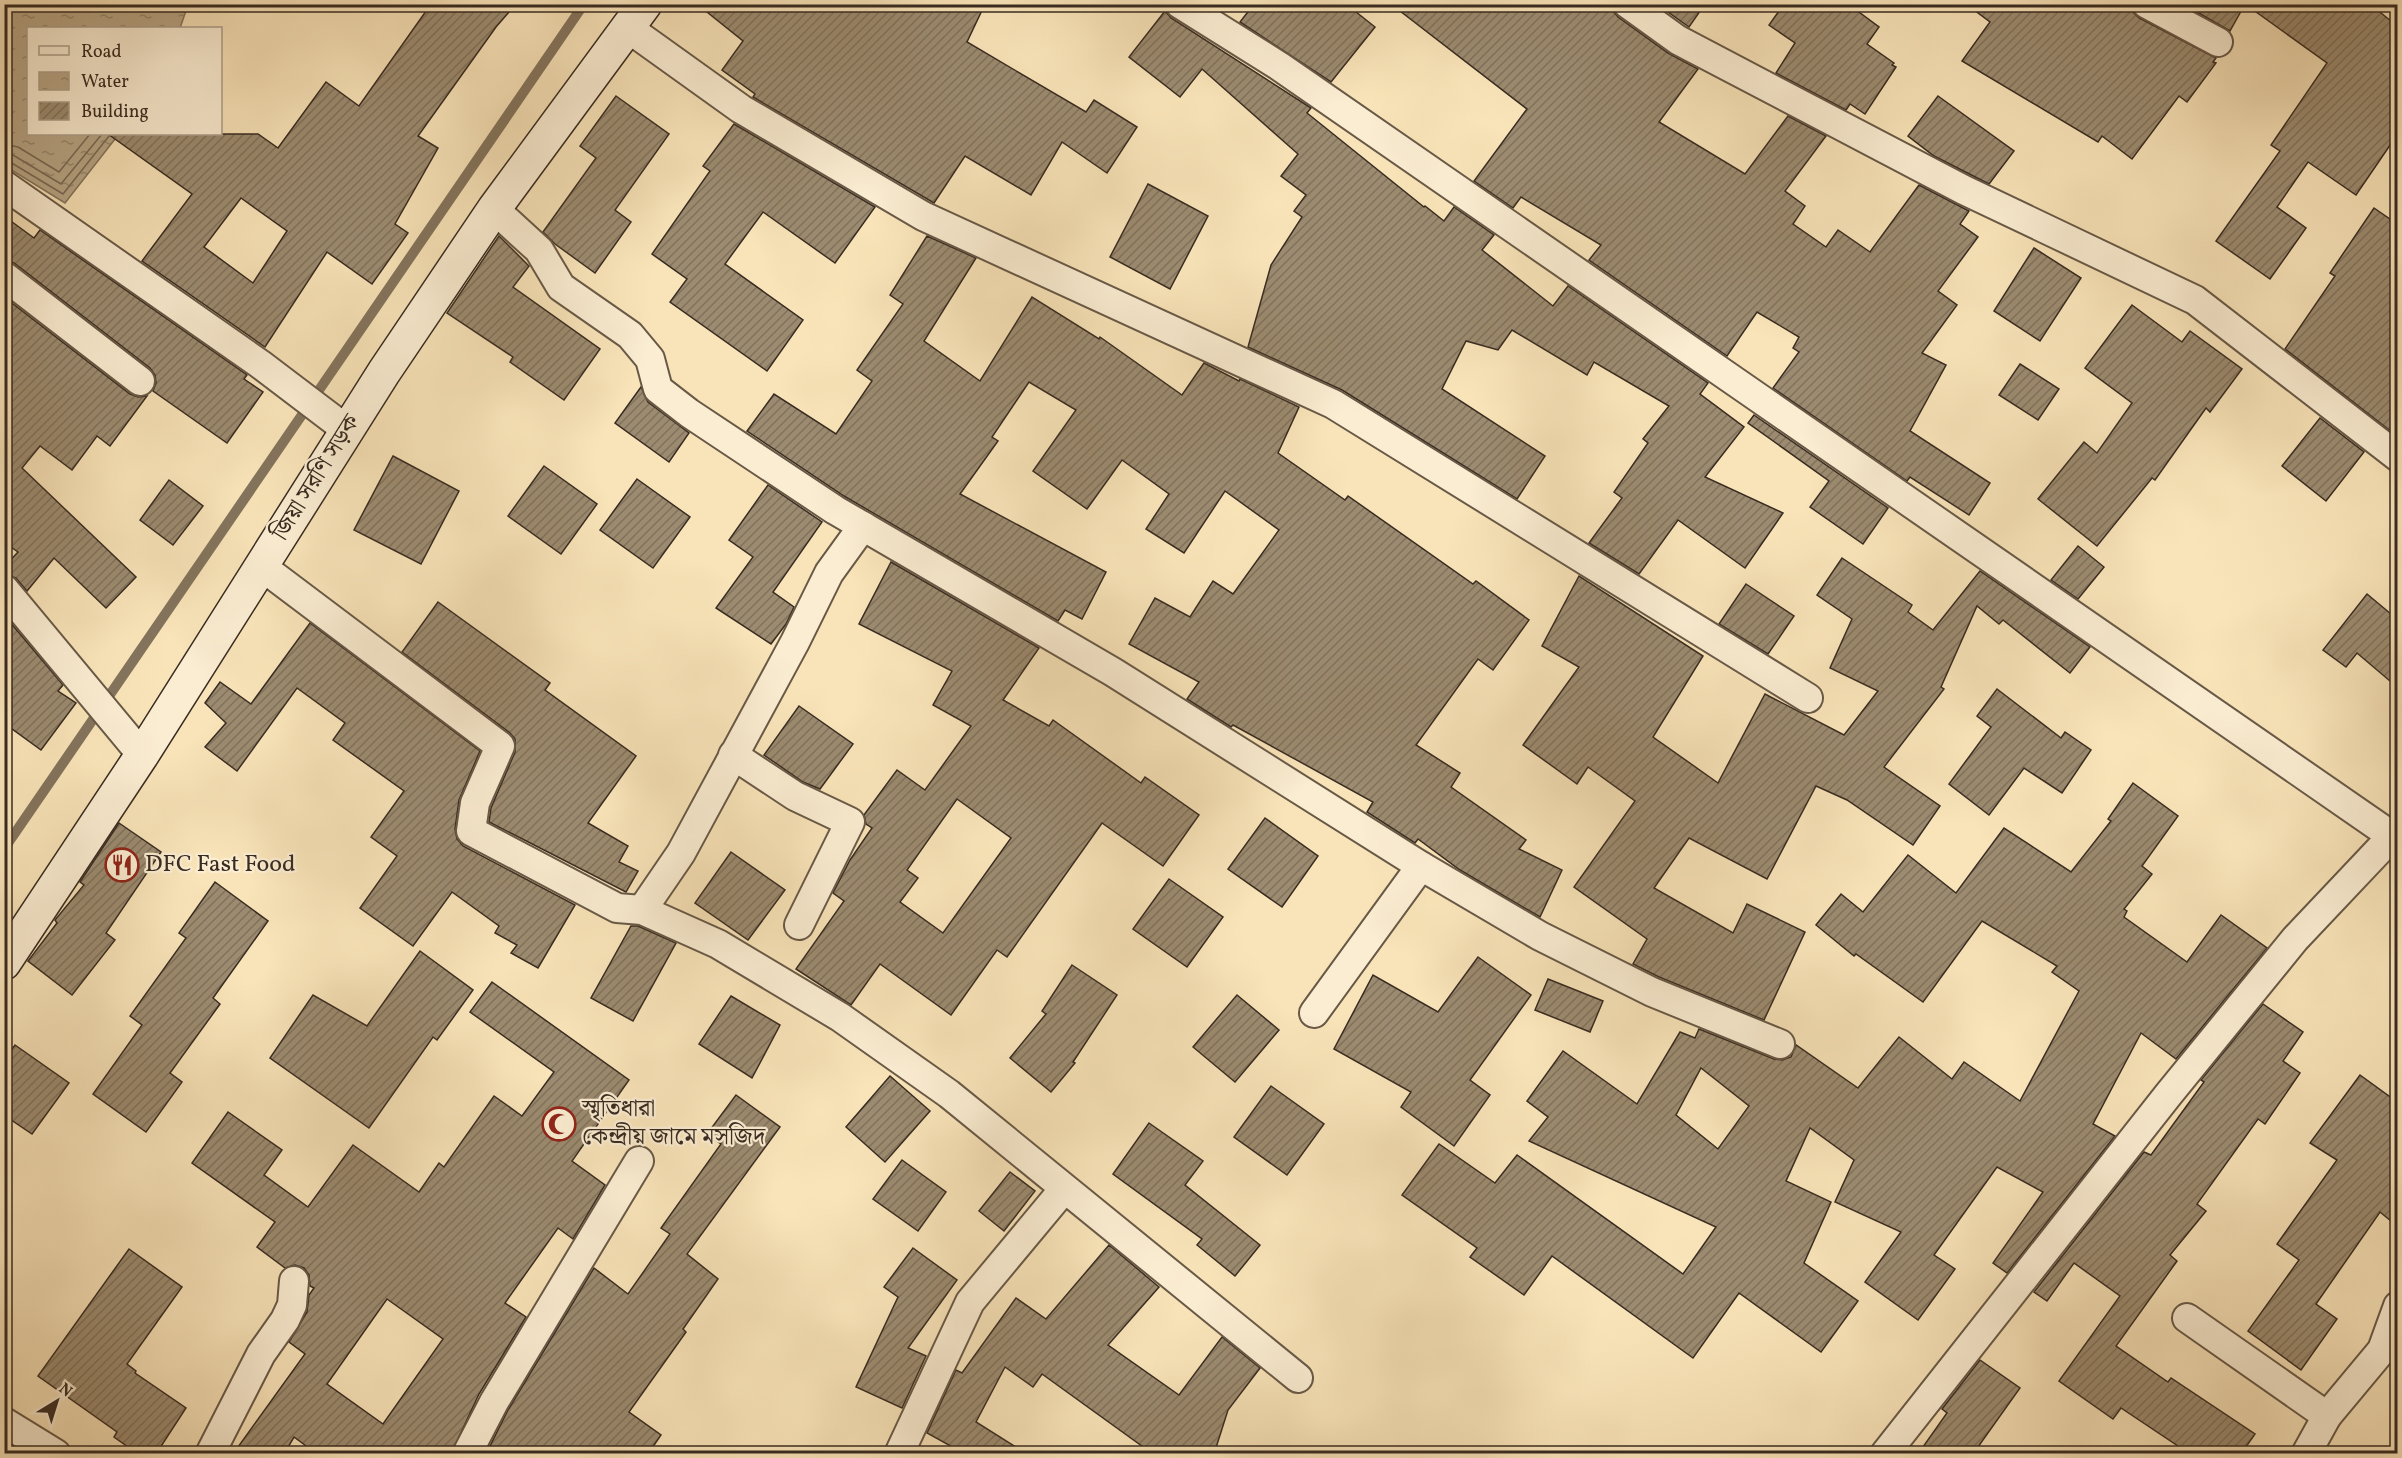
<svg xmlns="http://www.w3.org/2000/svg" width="2402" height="1458" font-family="Vollkorn,'Noto Serif Bengali',serif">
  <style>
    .water { fill: url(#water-ripples); stroke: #84745d; stroke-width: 1.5 }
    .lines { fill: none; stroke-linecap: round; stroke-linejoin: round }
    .shore { stroke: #786853; stroke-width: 1.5 }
    .stream { stroke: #84745d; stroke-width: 10 }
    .building { fill: url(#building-hatch); stroke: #382b21; stroke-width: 1.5; fill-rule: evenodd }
    .minor-casing { stroke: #685947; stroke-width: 32 }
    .secondary-casing { stroke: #382b21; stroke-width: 36 }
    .minor { stroke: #fbedd2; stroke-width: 28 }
    .secondary { stroke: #fbedd2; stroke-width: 33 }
    .labels { text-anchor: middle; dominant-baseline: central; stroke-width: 4.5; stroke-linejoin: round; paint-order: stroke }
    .street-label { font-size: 24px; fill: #382b21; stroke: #fbedd2 }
    .poi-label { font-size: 24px; fill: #382b21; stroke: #fbedd2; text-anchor: start }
  </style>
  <defs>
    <pattern id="water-ripples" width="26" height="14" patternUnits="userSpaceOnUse" patternTransform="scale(1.5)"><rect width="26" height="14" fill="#b7a585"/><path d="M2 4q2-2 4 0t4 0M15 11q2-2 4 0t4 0" fill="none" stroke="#96876c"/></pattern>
    <pattern id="building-hatch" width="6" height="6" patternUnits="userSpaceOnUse" patternTransform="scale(1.5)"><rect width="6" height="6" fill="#9c8b70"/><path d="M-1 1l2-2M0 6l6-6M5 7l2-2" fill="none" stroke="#80725c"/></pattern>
  </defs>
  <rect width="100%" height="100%" fill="#f9e4b9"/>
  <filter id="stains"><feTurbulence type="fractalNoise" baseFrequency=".00333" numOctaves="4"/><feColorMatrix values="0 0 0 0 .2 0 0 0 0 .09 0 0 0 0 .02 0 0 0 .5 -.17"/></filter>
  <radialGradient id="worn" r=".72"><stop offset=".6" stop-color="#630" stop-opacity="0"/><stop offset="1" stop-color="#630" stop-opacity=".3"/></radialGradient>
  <polygon class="water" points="13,5 188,5 180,28 28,28 28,134 119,134 65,203 5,166 4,26"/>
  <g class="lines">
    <g class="shore">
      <polyline points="4,144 18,147 59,172 90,134"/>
      <polyline points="4,153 13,155 61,184 102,134"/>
      <polyline points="4,161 10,162 63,194 109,136"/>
    </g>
    <polyline class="stream" points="4,849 584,4"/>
  </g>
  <g class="building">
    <path d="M431,4H516L496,27L418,136L438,148L395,224L408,233L372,284L327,252L265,347L142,261L192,194L108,134H258L278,148L326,82L359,106ZM241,198L287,231L253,283L204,247Z"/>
    <polygon points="697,4 985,4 967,42 1086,112 1094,100 1137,127 1107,173 1062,142 1031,195 965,156 934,203 753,97 755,94 722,70 743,41"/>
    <polygon points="1254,4 1346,4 1375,27 1331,82 1240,22"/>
    <polygon points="1391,4 1612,4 1613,11 1618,17 1668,53 1698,69 1659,122 1745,174 1788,116 1826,136 1785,191 1805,206 1793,224 1826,247 1838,230 1870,252 1919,185 1969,211 1960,224 1978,237 1938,291 1957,305 1922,353 1946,365 1910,431 1990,483 1969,515 1910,477 1907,481 1773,388 1799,352 1793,348 1799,337 1757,312 1727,356 1589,260 1601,245 1521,197 1513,208 1474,181 1527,109"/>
    <polygon points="1657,4 1705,4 1689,27"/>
    <polygon points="1784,4 1848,4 1879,27 1867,44 1894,63 1892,65 1896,67 1865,114 1850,104 1846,110 1776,73 1795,43 1769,25"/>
    <polygon points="1966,4 2131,4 2133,12 2139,18 2216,58 2213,62 2216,63 2187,102 2179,96 2132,159 2102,136 2098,142 1962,61 1990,22"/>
    <polygon points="2183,4 2245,4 2230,31"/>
    <polygon points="2245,4 2370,4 2397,26 2397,135 2356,195 2308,162 2277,207 2306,228 2270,279 2216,241 2280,151 2271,145 2327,63"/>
    <polygon points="1165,11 1171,18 1311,108 1307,113 1424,207 1425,206 1444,221 1454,207 1494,235 1482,250 1553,306 1568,286 1708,383 1700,394 1744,427 1705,477 1783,513 1745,568 1678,520 1639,574 1589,543 1622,498 1614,492 1648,443 1643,439 1669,406 1594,362 1587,375 1512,330 1498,350 1466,341 1442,389 1545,456 1517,499 1342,390 1248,347 1271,265 1302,217 1294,211 1306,195 1281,176 1298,154 1202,69 1180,97 1129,57"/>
    <polygon points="616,96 669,134 615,210 631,222 595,273 555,244 543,232 596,158 580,146"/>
    <polygon points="1938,96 2014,151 1989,184 1934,156 1908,136"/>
    <polygon points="734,124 875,207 835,263 763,212 725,264 803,320 767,371 670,302 687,279 652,254 710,171 703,166"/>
    <polygon points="1148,184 1208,216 1170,289 1110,257"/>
    <polygon points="2374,208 2397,224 2397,436 2285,349 2335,276 2330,273"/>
    <polygon points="4,216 34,238 40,230 247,375 244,379 263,392 227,443 153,391 156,383 155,375 150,368 14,263 4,260"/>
    <polygon points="499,236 529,266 513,287 600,349 564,400 510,362 513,357 447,313"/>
    <polygon points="927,236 976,258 924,341 980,381 1032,297 1099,339 1100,337 1182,395 1204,363 1239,381 1240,379 1299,407 1278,453 1345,500 1348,496 1473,584 1476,581 1529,620 1493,670 1478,659 1416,745 1460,773 1451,787 1526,840 1519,849 1562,870 1540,917 1460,870 1418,839 1415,843 1367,812 1373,802 1233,725 1231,727 1187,699 1199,682 1129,644 1155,598 1190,617 1213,581 1233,594 1279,530 1225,491 1184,553 1146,529 1169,494 1122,460 1087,509 1033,471 1076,410 1029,382 992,437 998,441 960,494 1106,572 1082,619 1065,610 1058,621 844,496 747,431 774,394 836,434 872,381 857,370 903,304 890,295"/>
    <polygon points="2034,248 2081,278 2040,341 1994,311"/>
    <polygon points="4,297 130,394 138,397 147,396 110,446 97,436 72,470 40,446 22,468 136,577 106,608 54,558 27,591 16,578 4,573 4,567 18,552 4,542"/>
    <polygon points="2132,305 2182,342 2190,331 2242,369 2210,412 2206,408 2155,480 2152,478 2097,546 2038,499 2084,442 2097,453 2132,403 2085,368"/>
    <polygon points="2020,364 2059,389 2038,420 1999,395"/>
    <polygon points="641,387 648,402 689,433 669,462 615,423"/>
    <polygon points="1754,415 1888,508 1863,544 1810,507 1829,481 1748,423"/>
    <polygon points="2320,418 2364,452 2326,501 2282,466"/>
    <polygon points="393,456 459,491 421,564 354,530"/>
    <polygon points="544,466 597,504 561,554 508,516"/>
    <polygon points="637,479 690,517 653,568 600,530"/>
    <polygon points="169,480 203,506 173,545 140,520"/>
    <polygon points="768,485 822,522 773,592 794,607 786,624 771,644 716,608 753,557 729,540"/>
    <polygon points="2078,546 2104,567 2078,599 2051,580"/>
    <polygon points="1842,558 1912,605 1908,612 1933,630 1980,571 2090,647 2070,673 2003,620 1999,624 1977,606 1941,687 1944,689 1884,767 1940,806 1913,845 1847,800 1816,786 1767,879 1689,838 1654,888 1733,933 1747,904 1805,932 1764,1020 1659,977 1633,964 1647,939 1574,887 1635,801 1588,767 1577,784 1523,745 1579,667 1542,646 1579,576 1703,656 1653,737 1718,783 1765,694 1844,735 1878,691 1830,668 1852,619 1817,595"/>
    <path d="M891,562L1039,648L1003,700L1049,726L1053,720L1141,783L1145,777L1199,815L1163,866L1102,823L1007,957L997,950L951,1015L880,964L851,1005L796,969L844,901L833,893L850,860L872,828L866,824L864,815L897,770L925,790L971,726L933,705L952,671L859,624ZM957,799L1011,838L943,933L900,902L918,878L907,870Z"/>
    <polygon points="1746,584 1794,616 1768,654 1719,624"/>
    <polygon points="2367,594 2397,619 2397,687 2357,653 2346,667 2323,650"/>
    <polygon points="438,602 550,683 545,690 636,756 588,823 628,846 619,862 638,871 626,892 489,822 491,808 515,752 515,739 510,733 402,652"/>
    <polygon points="4,615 63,685 58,691 76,703 41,750 4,723"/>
    <polygon points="310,623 480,751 459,800 455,829 457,839 463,846 575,905 538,968 511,953 517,945 495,933 499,926 452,892 413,946 360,908 397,856 371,837 404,791 333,740 345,723 297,688 237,771 205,747 226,723 205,703 220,682 251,704"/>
    <polygon points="1997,689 2061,738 2065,732 2091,750 2062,793 2024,768 1989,815 1949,784 1991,727 1977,716"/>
    <polygon points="799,706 853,744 820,789 803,782 764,755"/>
    <path d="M2133,783L2178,816L2142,866L2152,874L2124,909L2127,911L2124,917L2187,962L2221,915L2267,948L2176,1059L2141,1033L2093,1124L2115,1136L2007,1273L1993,1263L2043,1192L1997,1167L1934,1255L1955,1269L1918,1320L1865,1282L1901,1232L1835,1202L1854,1160L1810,1128L1786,1181L1831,1202L1804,1263L1858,1301L1821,1352L1739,1293L1693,1358L1552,1256L1524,1295L1470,1257L1477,1248L1402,1195L1439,1144L1495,1183L1517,1155L1683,1274L1716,1227L1529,1141L1548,1117L1527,1101L1563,1051L1637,1104L1680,1032L1695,1038L1699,1029L1774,1059L1782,1060L1791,1057L1796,1045L1858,1088L1899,1037L1952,1079L1964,1062L2020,1101L2079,991L2052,972L2057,966L1982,921L1923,1002L1856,954L1854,956L1816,925L1841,894L1863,912L1908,855L1956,893L2004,828L2071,872L2111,821L2108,819ZM1701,1068L1749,1106L1718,1149L1676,1115Z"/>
    <polygon points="1265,818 1318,856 1282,907 1228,869"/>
    <polygon points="119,823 161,852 106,933 115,940 72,995 28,961 57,923 55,920 84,885 80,882"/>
    <polygon points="731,852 785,890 748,940 695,903"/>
    <polygon points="1169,879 1223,917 1187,967 1133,929"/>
    <polygon points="215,882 268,921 213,998 220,1004 170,1073 182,1082 146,1132 93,1094 142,1025 130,1016 186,938 179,933"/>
    <polygon points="631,926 638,926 676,943 633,1021 591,998"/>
    <polygon points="420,951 473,990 437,1040 433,1037 369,1128 270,1058 313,995 367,1026"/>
    <polygon points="1478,957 1531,995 1470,1080 1490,1095 1454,1146 1401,1107 1411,1092 1334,1049 1373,975 1438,1012"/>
    <polygon points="1072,965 1117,995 1073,1062 1075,1063 1051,1092 1010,1058 1046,1014 1042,1011"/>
    <polygon points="1548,979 1603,1001 1590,1032 1535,1010"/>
    <path d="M492,982L629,1080L572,1161L605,1185L573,1239L558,1228L505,1303L526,1317L479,1394L451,1454H317L294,1437L284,1454H233L305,1354L289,1342L307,1312L309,1295L314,1288L310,1286L309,1275L304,1268L295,1265L285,1268L257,1247L275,1222L192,1163L228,1112L282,1150L264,1175L308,1207L353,1145L419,1192L439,1163L444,1167L494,1096L522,1116L554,1072L470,1012ZM387,1299L443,1339L383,1424L327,1384Z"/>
    <polygon points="1237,995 1279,1030 1235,1082 1193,1047"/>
    <polygon points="731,996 780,1025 752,1078 699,1044"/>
    <polygon points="2263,1004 2303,1032 2283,1061 2300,1073 2265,1124 2258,1119 2197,1204 2206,1211 2170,1255 2177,1261 2116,1346 2168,1382 2171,1378 2255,1434 2241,1454 2190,1454 2121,1408 2113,1419 2059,1381 2120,1296 2074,1263 2047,1301 2034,1292 2144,1152 2151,1155 2204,1082 2201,1080"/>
    <polygon points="15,1045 69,1083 32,1134 4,1115 4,1060"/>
    <polygon points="2360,1075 2397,1102 2397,1226 2380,1212 2316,1304 2337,1319 2301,1370 2248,1331 2299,1260 2277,1244 2337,1160 2310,1143"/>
    <polygon points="890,1076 930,1111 885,1162 846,1127"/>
    <polygon points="1271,1086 1324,1124 1287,1175 1234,1137"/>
    <polygon points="736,1095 780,1127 687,1254 718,1279 683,1329 686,1332 629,1412 661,1435 648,1454 486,1454 508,1410 594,1268 628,1294 670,1234 661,1228 721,1144 707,1134"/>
    <polygon points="1149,1123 1203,1161 1185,1185 1260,1245 1235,1276 1197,1245 1202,1239 1113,1174"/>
    <polygon points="902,1160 946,1192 918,1231 873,1199"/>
    <polygon points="1010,1172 1035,1191 1004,1231 979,1211"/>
    <polygon points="1109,1245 1159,1287 1108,1345 1179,1395 1222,1337 1260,1368 1228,1410 1214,1454 1153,1454 1042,1374 1033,1387 1005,1367 976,1422 1027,1454 965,1454 927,1433 956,1370 962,1373 1016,1298 1046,1319"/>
    <polygon points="913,1248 957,1280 908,1348 926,1356 902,1408 856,1387 898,1297 884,1287"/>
    <polygon points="129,1249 182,1287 127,1364 136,1371 135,1373 186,1408 156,1454 138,1454 114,1437 117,1432 38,1376"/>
    <polygon points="1980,1360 2020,1388 1973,1454 1918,1454 1947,1413 1942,1409"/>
  </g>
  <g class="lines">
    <g class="minor-casing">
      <g id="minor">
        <polyline points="1180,4 1279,66 2392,836"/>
        <polyline points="1628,4 1678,40 1964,190 2195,300 2398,457"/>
        <polyline points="2147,4 2218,42"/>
        <polyline points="628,28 741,109 923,216 1333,404 1808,698"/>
        <polyline points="4,185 260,364 347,430"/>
        <polyline points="494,209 539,250 561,287 630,335 650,359 658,389 689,413 835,510 1113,672 1421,866 1540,936 1652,992 1780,1044"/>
        <polyline points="4,276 140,381"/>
        <polyline points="261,566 500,746 475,803 471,831 617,908 642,910 718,944 840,1017 949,1094 1298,1378"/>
        <polyline points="4,589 142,755"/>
        <polyline points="733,755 795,796 850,822 799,925"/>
        <polyline points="642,910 681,853 795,642 829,573 863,526"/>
        <polyline points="1314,1013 1421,866"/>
        <polyline points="2187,1318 2327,1416"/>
        <polyline points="4,1422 56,1454"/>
        <polyline points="210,1454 261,1354 285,1320 292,1305 294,1281"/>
        <polyline points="467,1454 494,1402 639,1161"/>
        <polyline points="899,1454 970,1302 1064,1189"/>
        <polyline points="1885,1454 2168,1095 2295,939 2398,830"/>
        <polyline points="2306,1454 2327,1416 2382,1350 2398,1306"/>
      </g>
    </g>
    <g class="secondary-casing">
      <polyline id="secondary" points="4,963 142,755 384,372 494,209 645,4"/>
    </g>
    <use href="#minor" class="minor"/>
    <use href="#secondary" class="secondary"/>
  </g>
  <defs>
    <g id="restaurant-ring" transform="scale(1.725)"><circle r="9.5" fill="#fbedd2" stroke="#8f2418" stroke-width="1.5"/><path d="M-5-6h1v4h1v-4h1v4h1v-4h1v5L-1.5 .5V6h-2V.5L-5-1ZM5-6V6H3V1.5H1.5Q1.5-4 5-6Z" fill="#8f2418"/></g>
    <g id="mosque-ring" transform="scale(1.725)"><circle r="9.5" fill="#fbedd2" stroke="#8f2418" stroke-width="1.5"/><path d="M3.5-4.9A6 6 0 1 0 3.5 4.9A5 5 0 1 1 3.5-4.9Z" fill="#8f2418"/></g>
  </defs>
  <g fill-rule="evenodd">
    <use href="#restaurant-ring" x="122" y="865"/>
    <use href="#mosque-ring" x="559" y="1124"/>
  </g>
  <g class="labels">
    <g class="street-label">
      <text transform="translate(317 478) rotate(-58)">জিয়া সরণি সড়ক</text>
    </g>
    <g class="poi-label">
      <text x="145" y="865">DFC Fast Food</text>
      <text x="582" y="1110">স্মৃতিধারা<tspan x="582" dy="28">কেন্দ্রীয় জামে মসজিদ</tspan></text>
    </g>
  </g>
  <rect width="2402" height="1458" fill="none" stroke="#f9e4b9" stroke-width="24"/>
  <rect x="6" y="6" width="2390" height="1446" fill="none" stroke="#382b21" stroke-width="3"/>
  <rect x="12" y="12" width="2378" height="1434" fill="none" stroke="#382b21" stroke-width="1.5"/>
  <rect x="27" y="27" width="195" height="108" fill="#fbedd2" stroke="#ad9f8b" stroke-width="1.5"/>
  <rect x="39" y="46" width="30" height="9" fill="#fbedd2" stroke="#ad9f8b" stroke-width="1.5"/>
  <text x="81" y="57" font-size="18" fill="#382b21">Road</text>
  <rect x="39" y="72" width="30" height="18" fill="url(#water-ripples)" stroke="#ad9f8b" stroke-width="1.5"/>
  <text x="81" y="87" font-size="18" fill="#382b21">Water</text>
  <rect x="39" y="102" width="30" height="18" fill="url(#building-hatch)" stroke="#ad9f8b" stroke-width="1.5"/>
  <text x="81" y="117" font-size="18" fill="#382b21">Building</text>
  <g transform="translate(57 1401) rotate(38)" stroke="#fbedd2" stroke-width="4.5" paint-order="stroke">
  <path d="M0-4.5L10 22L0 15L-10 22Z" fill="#382b21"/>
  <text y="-9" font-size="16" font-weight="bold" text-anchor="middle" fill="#382b21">N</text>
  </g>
  <rect width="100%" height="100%" filter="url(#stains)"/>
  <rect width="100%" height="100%" fill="url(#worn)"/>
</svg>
